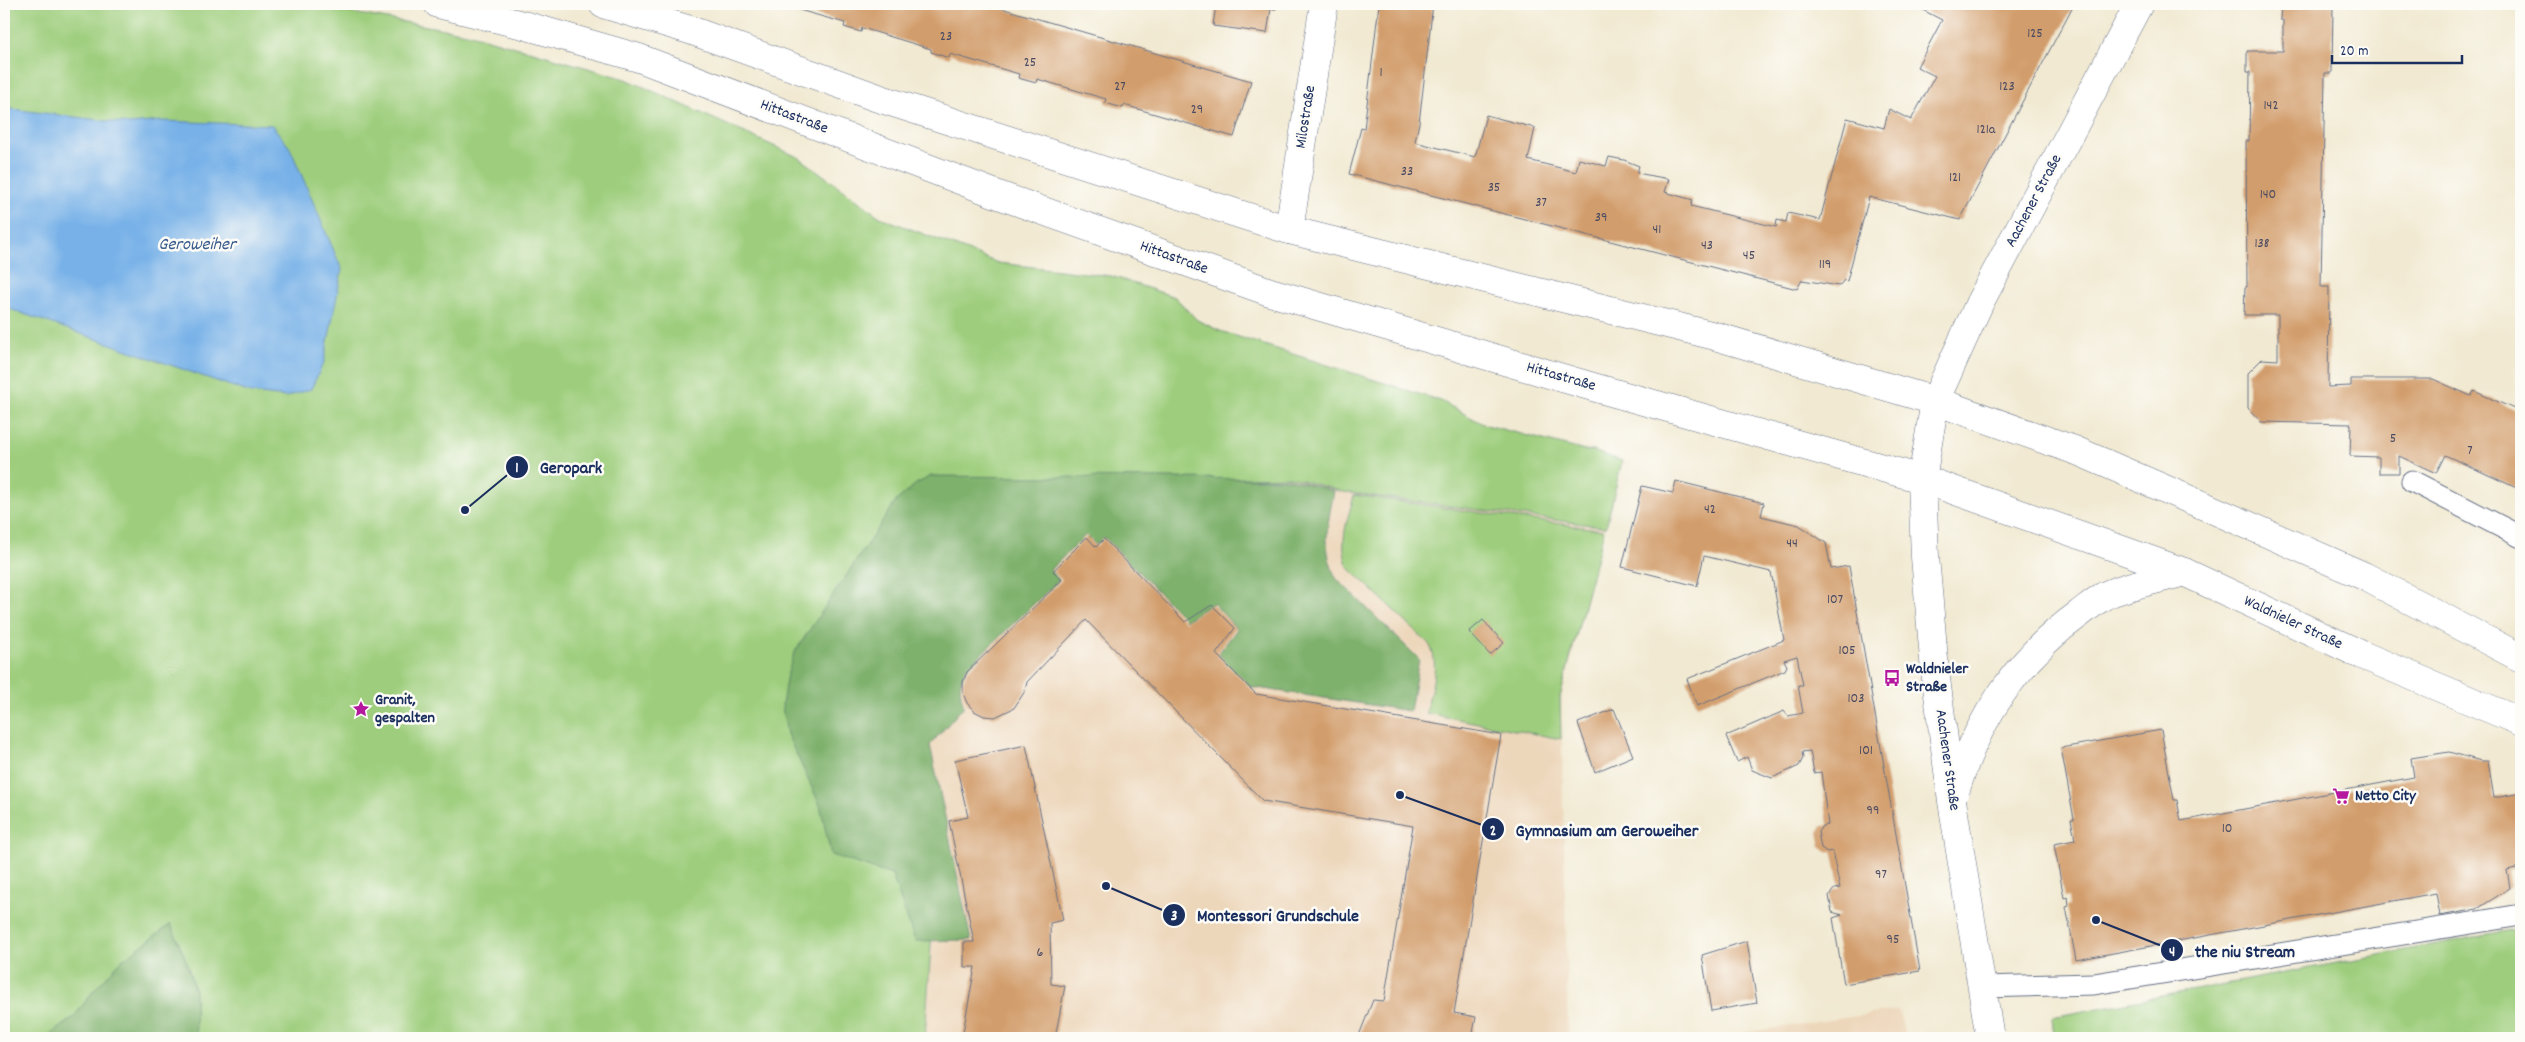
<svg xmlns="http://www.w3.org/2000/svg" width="2525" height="1042" font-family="Dekko,sans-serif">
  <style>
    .built { fill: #edd7bb }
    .green { fill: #9ece7d; stroke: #5c7e6e }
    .forest { fill: #7eb16c; stroke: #4c7065 }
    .water { fill: #77b1e8; stroke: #4970a3 }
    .building { fill: #d29d6c }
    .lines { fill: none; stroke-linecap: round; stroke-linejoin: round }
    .lane-casing { stroke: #667086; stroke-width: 23 }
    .street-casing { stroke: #667086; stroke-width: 29 }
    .secondary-casing { stroke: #667086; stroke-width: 29 }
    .primary-casing { stroke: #667086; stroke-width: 29 }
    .lane { stroke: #fff; stroke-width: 21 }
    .street { stroke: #fff; stroke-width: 28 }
    .secondary { stroke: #fff; stroke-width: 28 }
    .primary { stroke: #fff; stroke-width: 28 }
    .labels { text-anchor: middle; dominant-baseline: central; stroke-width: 5; stroke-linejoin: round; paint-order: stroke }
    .number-label { font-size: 14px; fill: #494a62 }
    .street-label { font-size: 16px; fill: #1b2f5e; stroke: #fdfcf7 }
    .poi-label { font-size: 16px; font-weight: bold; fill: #1b2f5e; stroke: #fdfcf7; text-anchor: start }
    .water-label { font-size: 18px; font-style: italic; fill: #3b5c8e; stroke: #fdfcf7 }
    .leader { fill: none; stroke: #1b2f5e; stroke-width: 2 }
    .callout-dot { fill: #1b2f5e; stroke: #fdfcf7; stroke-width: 2 }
    .mark-label { font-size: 15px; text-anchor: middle; font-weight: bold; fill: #fff }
    .callout-label { font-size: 18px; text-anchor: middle; font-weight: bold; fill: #1b2f5e; stroke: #fdfcf7; stroke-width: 5; stroke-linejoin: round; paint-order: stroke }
  </style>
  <rect width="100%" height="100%" fill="#fdfcf7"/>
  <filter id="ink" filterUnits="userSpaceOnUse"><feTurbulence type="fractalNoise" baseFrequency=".02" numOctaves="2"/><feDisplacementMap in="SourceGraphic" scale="10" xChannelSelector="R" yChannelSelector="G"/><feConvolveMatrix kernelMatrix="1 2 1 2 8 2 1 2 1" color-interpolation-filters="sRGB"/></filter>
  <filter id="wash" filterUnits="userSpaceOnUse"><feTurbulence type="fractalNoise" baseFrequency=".0096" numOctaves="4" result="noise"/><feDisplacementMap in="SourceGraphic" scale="20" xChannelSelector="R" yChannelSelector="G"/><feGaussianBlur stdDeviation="1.12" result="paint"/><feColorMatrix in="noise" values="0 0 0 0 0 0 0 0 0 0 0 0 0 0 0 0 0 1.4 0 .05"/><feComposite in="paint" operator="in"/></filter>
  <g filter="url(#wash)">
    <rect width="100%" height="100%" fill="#f1e9d1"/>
    <g class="built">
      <polygon points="1290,477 1344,492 1605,528 1561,697 1568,1038 925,1038 932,930 872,576 949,485"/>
      <polygon points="1898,1010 1906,1038 1707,1038"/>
    </g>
    <g class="green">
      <polygon points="4,4 302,4 467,33 626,79 800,158 880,217 998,263 1111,276 1175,297 1197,320 1220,331 1441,401 1483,424 1585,451 1593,451 1622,461 1606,527 1343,492 1290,477 949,485 872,576 932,930 925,1038 4,1038"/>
      <path d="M1354,495L1604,530L1560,697L1561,739L1426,713C1430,690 1441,665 1429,644L1348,567C1338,542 1348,519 1354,495Z"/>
      <polygon points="2521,928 2521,1038 2054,1038 2052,1017"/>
    </g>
    <g class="forest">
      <path d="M931,476L1290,479L1334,491C1328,524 1321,546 1336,578L1419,659L1410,711L1251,687L1218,654L1237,629L1213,603L1186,620L1104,537L1096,545L1086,535L1050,570L1059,580L965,670C959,683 959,692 964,706L930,745L971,940L915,941L892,875L831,855L820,805L787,734L782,706L786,679L794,653L897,500L916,484Z"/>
      <polygon points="171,924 186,960 195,991 196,1038 45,1038 74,1017 94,990 121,961"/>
    </g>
    <polygon class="water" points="4,108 130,124 161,121 272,125 290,148 342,270 324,362 311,389 286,397 251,393 4,307"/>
    <g id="blocks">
      <g class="building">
        <polygon points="778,4 987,4 1251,81 1234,137 1124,105 1123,108 1105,103 1106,99 1037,79 1036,83 1018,78 1019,74 950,54 949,58 931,52 931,49 862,28 861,32 844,27 845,23"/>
        <polygon points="1216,4 1277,4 1276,9 1271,9 1267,33 1213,26"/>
        <polygon points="1379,4 1433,4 1419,123 1415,142 1475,157 1486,115 1535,128 1528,160 1576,172 1579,159 1606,166 1609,157 1624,160 1639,166 1637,173 1669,179 1665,192 1693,200 1691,206 1776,227 1777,220 1786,222 1788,213 1820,220 1847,118 1884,128 1889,109 1911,120 1935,76 1917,67 1942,20 1915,6 1915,4 2074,4 1960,220 1869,197 1847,281 1844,280 1839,286 1802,280 1797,289 1349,174 1361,128 1364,129"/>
        <polygon points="2281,4 2333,4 2332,73 2325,73 2321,287 2329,287 2328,387 2351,386 2351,379 2433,379 2471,396 2474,391 2521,412 2521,490 2445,455 2436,473 2399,456 2399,473 2379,473 2379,457 2350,456 2351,424 2261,422 2248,408 2248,373 2262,359 2278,360 2278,315 2244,315 2245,287 2247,287 2246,141 2249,141 2250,72 2247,72 2247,51 2283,51 2283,20 2280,20"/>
        <polygon points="1676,481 1764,503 1761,516 1799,525 1826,543 1831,569 1849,566 1920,971 1844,984 1833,918 1842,915 1832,912 1829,896 1834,889 1840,888 1832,851 1827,852 1821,848 1818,832 1822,826 1828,825 1821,772 1814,773 1810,751 1802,752 1803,758 1799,766 1772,778 1752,770 1747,757 1737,762 1726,736 1784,711 1788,716 1803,713 1798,685 1803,685 1797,656 1784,660 1787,666 1785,670 1697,706 1687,679 1784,640 1771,572 1704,556 1697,586 1622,567 1642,486 1673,493"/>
        <polygon points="1087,537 1096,547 1104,539 1185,622 1212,605 1235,628 1216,654 1256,694 1501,735 1454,1013 1476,1017 1472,1038 1358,1038 1373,1000 1384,1001 1413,826 1263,801 1086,620 1027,682 1025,691 1014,708 995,717 984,716 974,711 967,703 963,693 963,682 967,672 1062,580 1053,571"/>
        <polygon points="1483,620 1504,643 1490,655 1469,632"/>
        <polygon points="1614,709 1633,756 1595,772 1578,723"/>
        <polygon points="2161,730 2174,800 2177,800 2181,821 2414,777 2411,758 2449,752 2481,761 2488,761 2494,798 2521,793 2521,867 2507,870 2510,888 2477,909 2440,916 2436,893 2076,960 2066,907 2069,906 2068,897 2064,898 2054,844 2075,840 2071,819 2074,819 2061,748"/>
        <polygon points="1026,745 1063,920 1050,923 1051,984 1065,986 1055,1038 962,1038 975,967 964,967 964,942 974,942 949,821 968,817 955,760"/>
        <polygon points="1747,941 1757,1003 1711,1011 1702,955"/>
      </g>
    </g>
  </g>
  <g filter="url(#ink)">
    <use href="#blocks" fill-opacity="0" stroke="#667086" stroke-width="1"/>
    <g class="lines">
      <g class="lane-casing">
        <g id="lane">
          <polyline points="2412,481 2521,537"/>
          <polyline points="1982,987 2094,984 2521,915"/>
        </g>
      </g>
      <g class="street-casing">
        <polyline id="street" points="1289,230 1324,4"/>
      </g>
      <g class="secondary-casing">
        <g id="secondary">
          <path d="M1955,792C1976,721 2018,658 2079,614C2087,608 2095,601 2104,596C2123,586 2162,579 2184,572"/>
          <polyline points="1990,1038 1952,801 1935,671 1925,557 1922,479 1935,401 1980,302 2139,4"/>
        </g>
      </g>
      <g class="primary-casing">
        <g id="primary">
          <polyline points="438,4 527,26 639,58 1004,197 1270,292 1593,387 1922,479 2184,572 2362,655 2521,722"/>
          <polyline points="603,4 690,30 878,98 1289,230 1715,336 1935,401 2077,451 2209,508 2364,576 2521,658"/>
        </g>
      </g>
      <use href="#lane" class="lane"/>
      <use href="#street" class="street"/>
      <use href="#secondary" class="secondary"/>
      <use href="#primary" class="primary"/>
    </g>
  </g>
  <defs>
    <g id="bus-bare" transform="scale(1.35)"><path d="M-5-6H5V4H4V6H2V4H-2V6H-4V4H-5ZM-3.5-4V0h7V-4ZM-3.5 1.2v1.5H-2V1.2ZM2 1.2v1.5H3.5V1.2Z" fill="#b5179e" stroke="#fdfcf7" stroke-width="2.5" paint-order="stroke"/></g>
    <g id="sight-bare" transform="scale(1.35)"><path d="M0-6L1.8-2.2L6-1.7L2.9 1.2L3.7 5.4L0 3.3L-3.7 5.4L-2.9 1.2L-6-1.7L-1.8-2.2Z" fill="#b5179e" stroke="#fdfcf7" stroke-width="2.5" paint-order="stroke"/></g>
    <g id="supermarket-bare" transform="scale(1.35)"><path d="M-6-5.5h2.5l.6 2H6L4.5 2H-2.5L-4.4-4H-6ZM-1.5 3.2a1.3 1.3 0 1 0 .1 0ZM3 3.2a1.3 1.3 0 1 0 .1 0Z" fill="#b5179e" stroke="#fdfcf7" stroke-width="2.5" paint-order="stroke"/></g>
  </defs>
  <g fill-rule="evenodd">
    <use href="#bus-bare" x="1892" y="678"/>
    <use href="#sight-bare" x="361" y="709"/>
    <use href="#supermarket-bare" x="2341" y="796"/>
  </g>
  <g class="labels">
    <g class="number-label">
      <text x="2035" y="34">125</text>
      <text x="946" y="37">23</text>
      <text x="1030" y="63">25</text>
      <text x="1381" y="73">1</text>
      <text x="1120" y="87">27</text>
      <text x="2007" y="87">123</text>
      <text x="2271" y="106">142</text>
      <text x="1197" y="110">29</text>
      <text x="1986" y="130">121a</text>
      <text x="1407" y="172">33</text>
      <text x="1955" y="178">121</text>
      <text x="1494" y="188">35</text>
      <text x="2268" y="195">140</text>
      <text x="1541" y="203">37</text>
      <text x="1601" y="218">39</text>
      <text x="1657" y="230">41</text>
      <text x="2262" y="244">138</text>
      <text x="1707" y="246">43</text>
      <text x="1749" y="256">45</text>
      <text x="1825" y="265">119</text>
      <text x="2393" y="439">5</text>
      <text x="2470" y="451">7</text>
      <text x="1710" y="510">42</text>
      <text x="1792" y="544">44</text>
      <text x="1835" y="600">107</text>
      <text x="1847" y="651">105</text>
      <text x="1856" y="699">103</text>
      <text x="1866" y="751">101</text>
      <text x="1873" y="811">99</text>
      <text x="2227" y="829">10</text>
      <text x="1881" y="875">97</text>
      <text x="1893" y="940">95</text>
      <text x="1040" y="953">6</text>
    </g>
    <g class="street-label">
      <text transform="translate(794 117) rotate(21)">Hittastraße</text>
      <text transform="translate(1306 117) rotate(-81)">Milostraße</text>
      <text transform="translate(2034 201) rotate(-62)">Aachener Straße</text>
      <text transform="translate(1174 258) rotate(20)">Hittastraße</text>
      <text transform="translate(1561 377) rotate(16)">Hittastraße</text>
      <text transform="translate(2293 623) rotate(25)">Waldnieler Straße</text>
      <text transform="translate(1947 760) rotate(82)">Aachener Straße</text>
    </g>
    <g class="poi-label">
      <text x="1906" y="669">Waldnieler<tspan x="1906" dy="18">Straße</tspan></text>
      <text x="375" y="700">Granit,<tspan x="375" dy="18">gespalten</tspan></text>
      <text x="2355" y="796">Netto City</text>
    </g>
    <g class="water-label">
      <text x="197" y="245">Geroweiher</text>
    </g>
  </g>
  <path class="leader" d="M465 510L517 467M1400 795L1493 829M1106 886L1174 915M2096 920L2172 950"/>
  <g class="callout-dot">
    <circle cx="465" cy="510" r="5"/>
    <circle cx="1400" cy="795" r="5"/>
    <circle cx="1106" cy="886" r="5"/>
    <circle cx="2096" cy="920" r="5"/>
    <circle cx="517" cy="467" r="12"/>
    <circle cx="1493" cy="829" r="12"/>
    <circle cx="1174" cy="915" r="12"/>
    <circle cx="2172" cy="950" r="12"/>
  </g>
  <g class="mark-label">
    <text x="517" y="472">1</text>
    <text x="1493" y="835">2</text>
    <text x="1174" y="920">3</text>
    <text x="2172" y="956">4</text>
  </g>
  <g class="callout-label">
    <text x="571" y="473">Geropark</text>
    <text x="1607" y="836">Gymnasium am Geroweiher</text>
    <text x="1278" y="921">Montessori Grundschule</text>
    <text x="2245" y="957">the niu Stream</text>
  </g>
  <rect width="2525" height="1042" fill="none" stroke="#fdfcf7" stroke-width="20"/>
  <path d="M2332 55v8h130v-8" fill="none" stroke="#1b2f5e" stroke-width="2.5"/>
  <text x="2340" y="55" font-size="15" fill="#1b2f5e" stroke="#fdfcf7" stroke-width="4" paint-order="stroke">20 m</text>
</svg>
